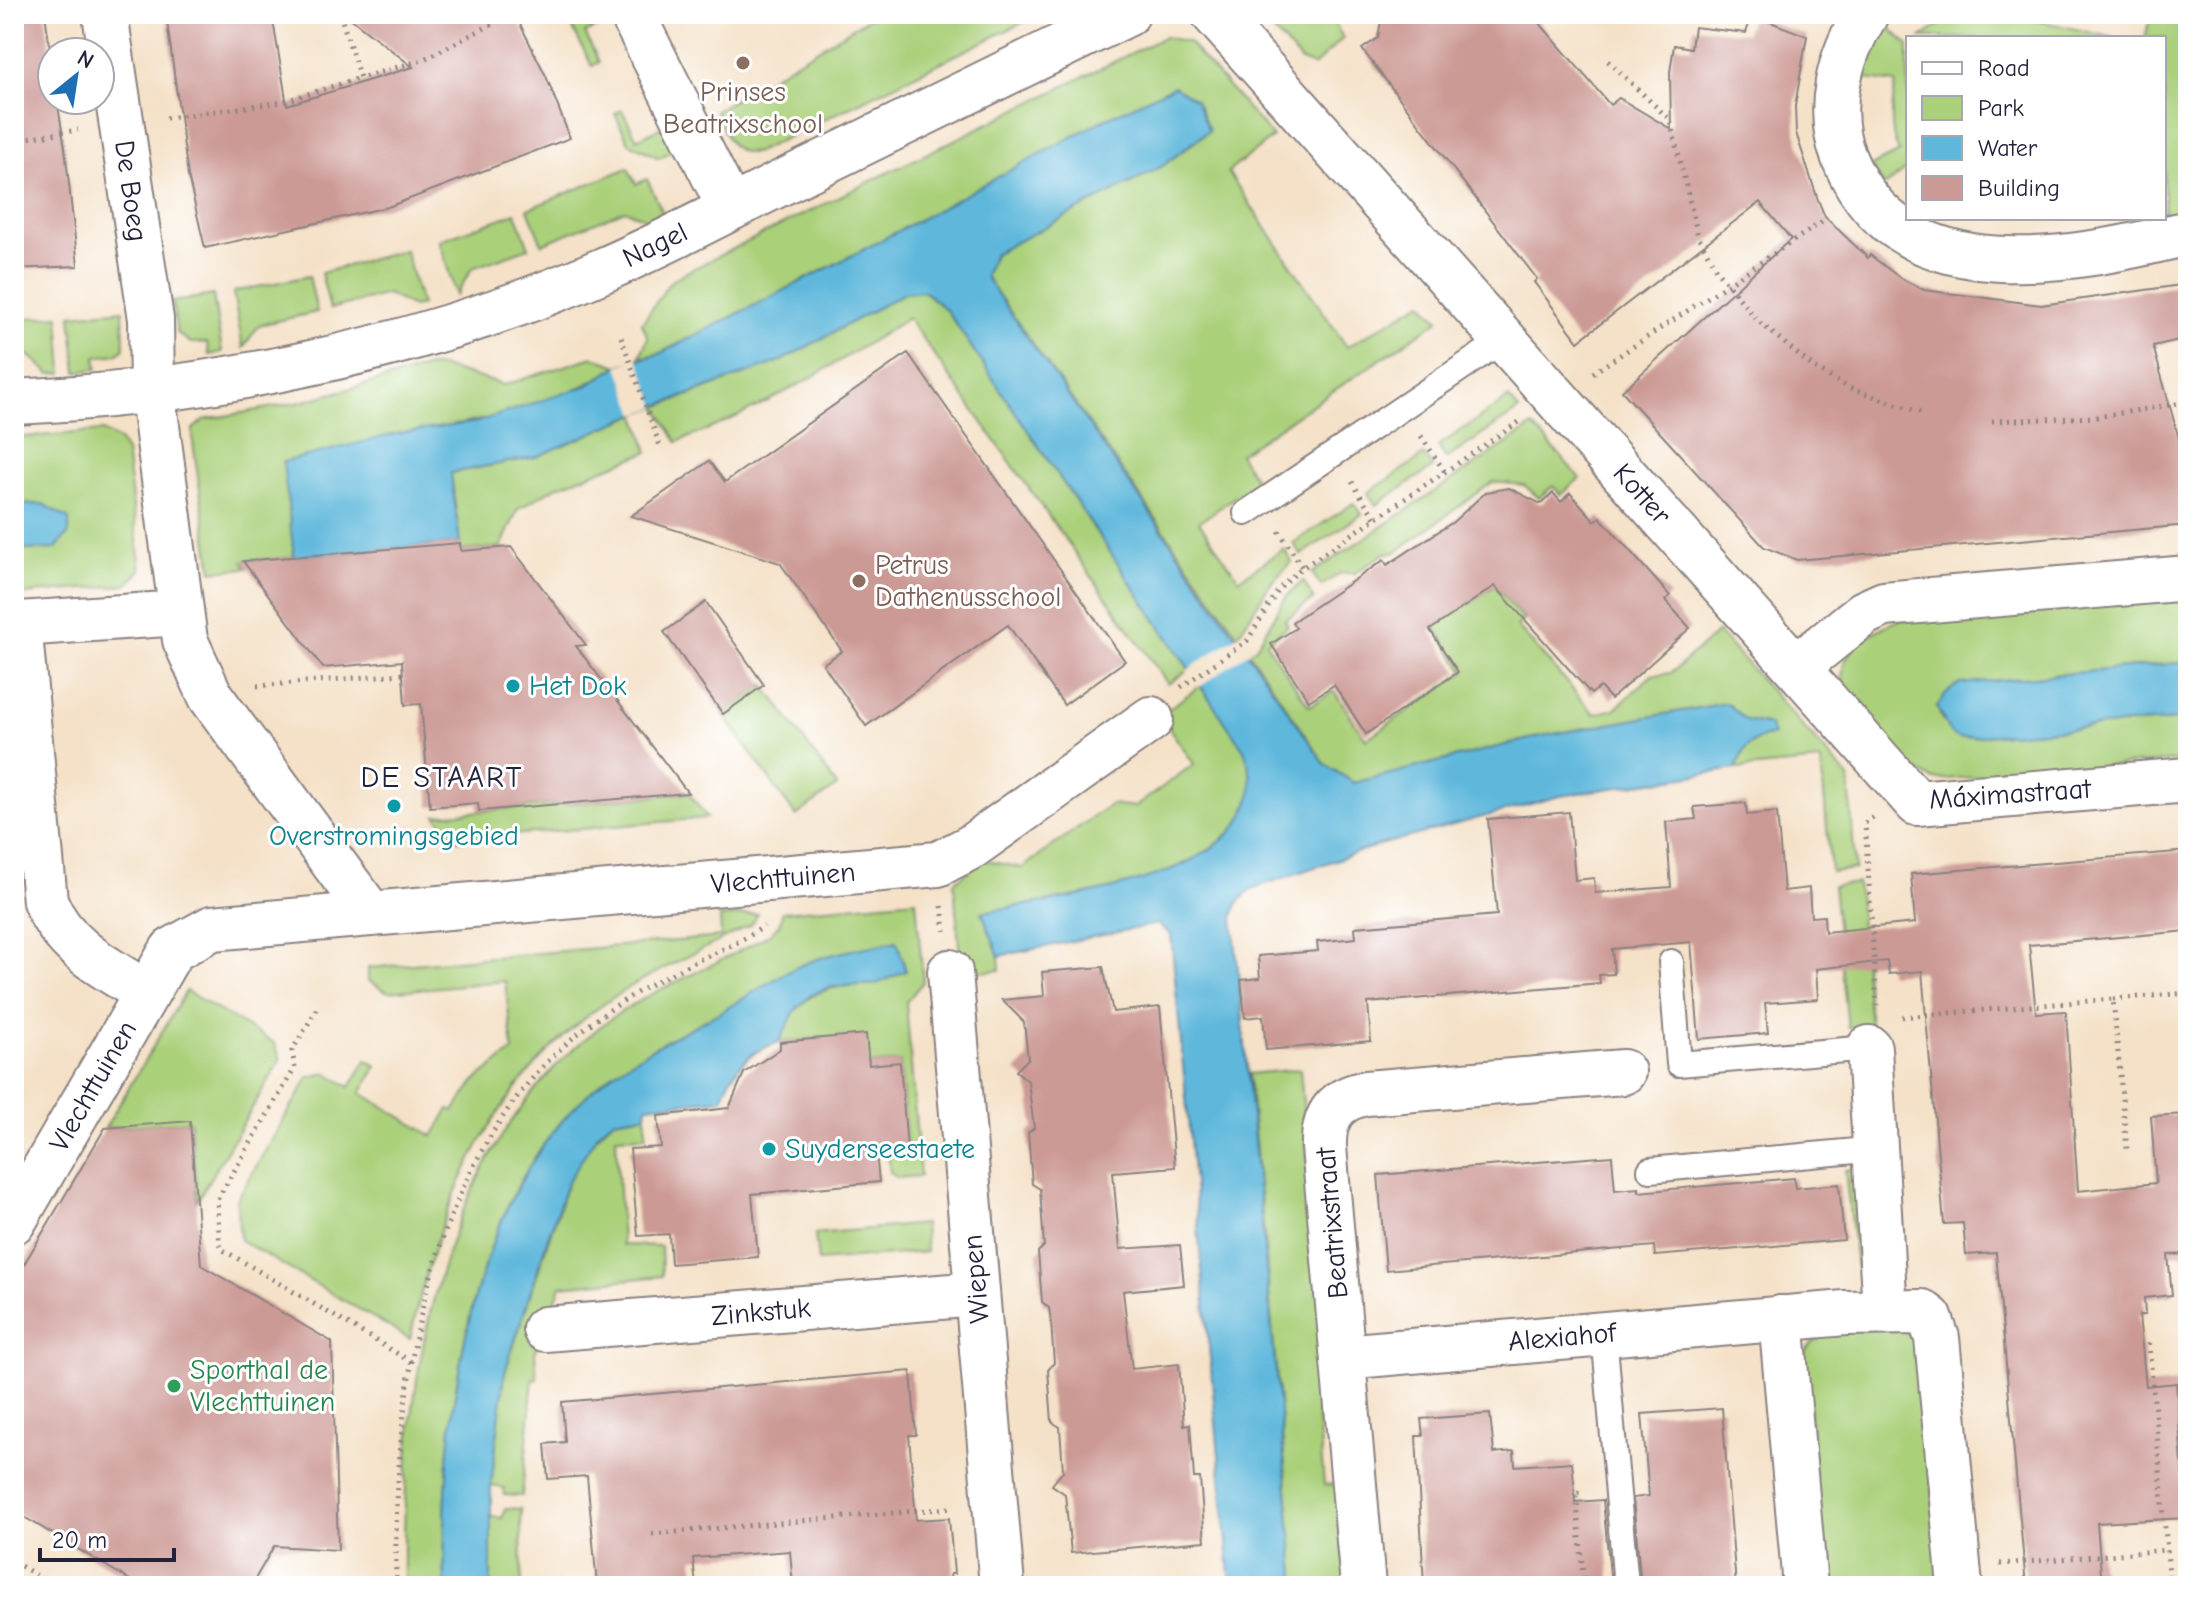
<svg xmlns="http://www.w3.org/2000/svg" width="2202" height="1600" font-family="'Comic Neue',sans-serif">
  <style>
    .green { fill: #aad07a; stroke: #66795a; stroke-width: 2 }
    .water { fill: #5fb8dc; stroke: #406d8c; stroke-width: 2 }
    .pier { fill: #f4e1c7 }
    .building { fill: #cc9a95 }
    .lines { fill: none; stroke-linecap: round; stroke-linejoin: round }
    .lane-casing { stroke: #8b8281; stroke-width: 28 }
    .street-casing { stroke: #8b8281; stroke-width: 48 }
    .path { stroke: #8b8281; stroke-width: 5; stroke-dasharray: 2 6; stroke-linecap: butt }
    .lane { stroke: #fff; stroke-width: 24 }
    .street { stroke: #fff; stroke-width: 44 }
    .education-dot { fill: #8d6e63; stroke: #fff; stroke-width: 3 }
    .culture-dot { fill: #0f9aa8; stroke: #fff; stroke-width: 3 }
    .leisure-dot { fill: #2e9e5b; stroke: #fff; stroke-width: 3 }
    .labels { text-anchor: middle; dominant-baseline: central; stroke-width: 6; stroke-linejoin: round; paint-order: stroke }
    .education-label { font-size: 28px; fill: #785e54; stroke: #fff }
    .street-label { font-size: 28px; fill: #22223b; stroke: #fff }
    .culture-label { font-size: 28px; fill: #0d838f; stroke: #fff; text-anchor: start }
    .leisure-label { font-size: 28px; fill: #27864d; stroke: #fff; text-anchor: start }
    .neighbourhood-label { font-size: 30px; letter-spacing: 2px; fill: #22223b; stroke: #fff }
  </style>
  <rect width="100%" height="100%" fill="#fff"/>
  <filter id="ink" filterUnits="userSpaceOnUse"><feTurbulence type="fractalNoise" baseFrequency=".0125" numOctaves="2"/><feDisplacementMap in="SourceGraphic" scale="16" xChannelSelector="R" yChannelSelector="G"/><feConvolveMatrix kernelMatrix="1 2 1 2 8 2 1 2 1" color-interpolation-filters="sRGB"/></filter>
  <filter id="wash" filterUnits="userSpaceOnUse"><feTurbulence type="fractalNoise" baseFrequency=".006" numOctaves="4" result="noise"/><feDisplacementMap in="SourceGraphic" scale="32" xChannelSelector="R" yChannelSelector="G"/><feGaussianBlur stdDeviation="1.8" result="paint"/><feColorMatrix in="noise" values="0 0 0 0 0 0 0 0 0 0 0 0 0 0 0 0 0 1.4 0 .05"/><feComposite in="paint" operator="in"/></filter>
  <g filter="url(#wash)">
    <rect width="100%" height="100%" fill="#f4e1c7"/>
    <g class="green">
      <polygon points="578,14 614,14 616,18 585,33 599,62 592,66 568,19"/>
      <path d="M876,14H1032L1030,19L757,152C730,159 724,130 715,111Z"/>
      <polygon points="1258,14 1336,14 1333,20 1343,38 1314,66 1301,61"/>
      <polygon points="1965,14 2009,14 2115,38 1921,38 1946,20"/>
      <polygon points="2151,14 2179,20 2188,34 2188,211 2160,219 2164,218 2164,38 2145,38"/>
      <path d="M1887,25L1908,45V168L1884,186L1871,166L1899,152C1888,130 1892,106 1896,83L1861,78L1875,41Z"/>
      <polygon points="1164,37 1188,42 1273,137 1228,172 1347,347 1422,302 1439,320 1239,454 1257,482 1199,522 1239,579 1284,549 1292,562 1271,583 1238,635 985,276 995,253 1161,167 1209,131 1034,157 968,196 661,353 639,358 648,338 642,323 670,282 682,274"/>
      <polygon points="622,110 637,139 668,124 680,147 659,158 629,143 615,114"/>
      <polygon points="628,168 636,184 647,179 664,215 652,221 625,210 542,244 528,209"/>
      <polygon points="516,213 529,248 472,268 456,295 439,240"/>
      <polygon points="405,250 421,305 413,307 387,294 330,309 321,273"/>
      <polygon points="309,276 317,312 259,325 243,348 233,292"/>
      <path d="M923,291L947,311L1189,669L1168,684L908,318C833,366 760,411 677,442L657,407L781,361L904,293Z"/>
      <polygon points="213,295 222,352 209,355 207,343 191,343 177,333 172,302"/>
      <polygon points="123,310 124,348 117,354 96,357 97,369 77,372 71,315"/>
      <polygon points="59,316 63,373 50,374 29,355 14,357 14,319"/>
      <path d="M593,357L618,366C553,408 471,425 395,434L294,557L243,561L247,568L212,571L193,443V429L204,420L301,402L429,367H442L504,385Z"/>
      <polygon points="1509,398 1519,410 1446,459 1438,446"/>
      <polygon points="636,414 648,452 556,487 518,509 501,547 461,551 450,473 536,457"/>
      <polygon points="1533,426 1580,478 1561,495 1553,486 1539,498 1524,485 1493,482 1394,553 1385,553 1355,573 1341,573 1321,586 1312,573"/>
      <polygon points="103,431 119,440 126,452 141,570 127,585 14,595 14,550 55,549 69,533 69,519 43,504 14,505 14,438"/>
      <polygon points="1424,455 1433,467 1376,505 1368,493"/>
      <polygon points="1354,503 1362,514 1301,555 1293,543"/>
      <path d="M1303,581L1314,599L1285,620L1288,626L1266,643L1309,706L1334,691L1366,739L1465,672L1434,626L1495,586L1524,620L1517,626L1594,714L1615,709L1652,675L1671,673L1718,632L1849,778L1855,869L1831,872L1821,761L1736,769C1743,747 1750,740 1772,735L1769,725L1746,720L1726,703L1542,736L1354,783L1325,764L1249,652L1256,647L1286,597Z"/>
      <path d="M2188,594V662L1960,684L1937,707L1942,720L1959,738L2188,719V760L1934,780C1910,770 1896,750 1879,730C1869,718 1854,705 1847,691C1828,655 1873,630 1899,620Z"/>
      <polygon points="764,685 837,786 796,816 723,714"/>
      <path d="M1200,686C1216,709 1244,737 1250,764C1276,878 1056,899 982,912L999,956L1000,970L968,973L960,959L954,882L984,860L1022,868L1111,804L1135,807L1194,764L1160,715Z"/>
      <polygon points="689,793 707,818 455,840 436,815"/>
      <polygon points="1857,883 1870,1026 1848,1028 1833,886"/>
      <path d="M916,900L923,982L906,1002L920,1176L897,1178L890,1172L888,1151L907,1149L900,1062L869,1065L826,1038L779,1042C797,990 827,986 876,984L859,949C799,963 769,986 717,1014C675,1036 634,1056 598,1086C465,1194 441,1426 445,1586H404C401,1390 434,1154 601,1026C653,986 716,968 771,933L780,923L782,912Z"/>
      <path d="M758,914L750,925C707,949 661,967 620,993C495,1073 440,1199 410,1339L240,1240L237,1199L309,1077L327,1073L350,1087L366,1060L377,1066L361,1093L433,1136L449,1109L454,1111L475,1081L513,1051L505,981L388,992L368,981V968L721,937L720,917Z"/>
      <polygon points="186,991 274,1043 281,1059 197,1201 190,1121 105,1128"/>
      <polygon points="1300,1069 1326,1368 1314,1370 1324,1485 1337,1484 1346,1586 1296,1586 1249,1074"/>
      <polygon points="646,1115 646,1136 616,1137 622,1245 661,1246 662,1276 561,1286 535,1353 537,1379 533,1378 522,1496 504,1495 504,1488 491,1486 505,1372 568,1181 587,1147 613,1120"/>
      <polygon points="1851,1169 1859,1173 1869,1267 1856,1268 1845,1170"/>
      <polygon points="924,1224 926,1252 818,1261 815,1234"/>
      <path d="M1902,1328L1919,1344L1942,1586H1822L1805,1352C1822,1322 1870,1330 1902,1328Z"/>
      <polygon points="505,1508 521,1509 522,1586 491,1586 491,1517 502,1518"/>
    </g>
    <g class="water">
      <path d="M1174,86L1196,100L1209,130L1161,167L995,253L985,276L1325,764L1354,783L1542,736L1726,703L1746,720L1769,725L1773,735C1750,740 1743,747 1736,769L1560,796L1376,846L1251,889L1237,904L1233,917L1296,1586H1231L1171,935L1157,924L999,956L982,912C1059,899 1295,876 1244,750L947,311L924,291L904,293L781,361L636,414L536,457L451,473L460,543L294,557L283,462L395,434L477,422L588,385L618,366L661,353L861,251L1103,120Z"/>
      <polygon points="43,504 69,519 69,533 55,549 14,550 14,505"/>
      <polygon points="2188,662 2188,719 1959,738 1950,733 1937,707 1946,693 1960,684"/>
      <path d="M897,941L906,971L876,984L830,987L811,995L796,1009L779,1042C748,1052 733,1067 722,1099L647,1106L646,1115L613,1120L599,1132L568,1181L548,1237L505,1372L491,1486V1586H445C441,1423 465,1200 596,1087C633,1055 677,1036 720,1012C744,999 768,982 793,969C825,953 862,948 897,941Z"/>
    </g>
    <g class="pier">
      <polygon points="638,358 657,407 636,414 618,366"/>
      <polygon points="1241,633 1252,650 1198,688 1186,671"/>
    </g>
    <g id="blocks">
      <g class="building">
        <polygon points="14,14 45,14 52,62 52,100 57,100 65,148 78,266 14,269"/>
        <polygon points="166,14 272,14 287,105 413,67 345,14 515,14 546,76 570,138 388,207 205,248 188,176"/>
        <polygon points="1409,14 1532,14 1610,105 1619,98 1671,129 1670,72 1674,45 1691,48 1694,27 1746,33 1752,15 1807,36 1795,106 1796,133 1818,200 1825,217 1868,258 1870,255 1900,278 1924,290 2041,305 2188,284 2188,338 2153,346 2181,446 2188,445 2188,525 1797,560 1764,547 1622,391 1791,239 1760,202 1578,341 1534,282 1537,279 1362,49 1378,38 1381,20 1398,22"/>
        <polygon points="908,353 1125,661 1064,705 1008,625 866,726 823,664 842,651 780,563 631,516 709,461 725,482"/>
        <polygon points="1509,488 1541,504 1553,493 1561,502 1570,493 1595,521 1600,517 1670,596 1665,600 1690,628 1611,699 1600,687 1591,694 1495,586 1430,630 1458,672 1366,734 1334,685 1309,701 1271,644 1296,628 1292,622 1384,560 1387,565 1453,522 1486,492"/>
        <polygon points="460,543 461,551 511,547 586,645 576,646 688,793 479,811 478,803 430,807 421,704 405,705 402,661 323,668 243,561"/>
        <polygon points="706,602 764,685 723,714 664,632"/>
        <polygon points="1746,803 1747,815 1777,812 1784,891 1809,888 1811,917 1824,916 1825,932 1915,923 1911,874 2188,851 2188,931 2029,945 2036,1013 2066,1011 2078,1191 2156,1183 2151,1116 2188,1114 2188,1254 2168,1255 2172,1295 2144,1298 2145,1315 2139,1315 2146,1386 2176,1383 2186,1518 2097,1523 2102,1586 2026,1586 1996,1253 1966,1255 1963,1223 1944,1224 1922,971 1889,974 1887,961 1816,969 1818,999 1765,1003 1768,1033 1699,1039 1691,942 1612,949 1614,974 1599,975 1600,983 1368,1003 1371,1041 1266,1050 1263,1016 1245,1018 1241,980 1260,978 1258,956 1318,951 1317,942 1356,938 1355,927 1497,915 1488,819 1569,812 1575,880 1594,878 1595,893 1671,887 1666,822 1696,819 1694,807"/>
        <polygon points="1103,967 1113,1012 1160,1007 1175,1167 1113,1172 1120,1249 1180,1245 1184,1285 1123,1291 1132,1369 1179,1364 1184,1425 1190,1424 1194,1478 1200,1478 1205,1541 1071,1553 1065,1494 1052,1485 1063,1471 1060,1427 1052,1422 1048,1370 1054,1363 1051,1322 1049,1308 1042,1302 1038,1252 1044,1246 1040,1189 1032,1184 1028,1133 1034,1128 1028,1081 1016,1071 1028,1059 1024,1022 1002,1000 1044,996 1042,972"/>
        <polygon points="866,1034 869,1065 900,1062 907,1149 876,1152 879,1182 752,1194 758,1257 671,1264 669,1234 638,1236 630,1149 661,1147 658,1116 729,1108 744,1073 780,1049 780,1042"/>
        <polygon points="190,1121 201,1265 332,1342 338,1550 274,1546 251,1586 140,1586 14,1511 14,1281 105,1128"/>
        <polygon points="1612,1156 1615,1190 1639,1188 1639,1192 1794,1178 1795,1188 1839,1184 1844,1240 1655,1256 1654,1246 1386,1270 1378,1175"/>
        <polygon points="911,1371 916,1435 909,1435 916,1520 949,1518 954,1574 950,1574 951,1586 793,1586 790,1551 693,1558 696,1586 597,1586 587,1476 548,1479 545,1444 565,1442 562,1402"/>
        <polygon points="1722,1408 1736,1586 1641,1586 1633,1498 1649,1496 1642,1414"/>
        <polygon points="1490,1414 1494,1453 1514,1451 1515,1466 1572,1462 1576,1502 1603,1500 1611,1586 1424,1586 1416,1436 1423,1436 1421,1419"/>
      </g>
    </g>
  </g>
  <g filter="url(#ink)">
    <use href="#blocks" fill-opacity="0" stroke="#8b8281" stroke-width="2"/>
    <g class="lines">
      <g class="lane-casing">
        <g id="lane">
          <polyline points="1246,513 1503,340"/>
          <polyline points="1671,962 1679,1064 1869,1048"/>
          <polyline points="1650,1170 1877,1149"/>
          <polyline points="1604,1333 1626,1586"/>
        </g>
      </g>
      <g class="street-casing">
        <g id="street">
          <polyline points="105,14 151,319 152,388 185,640 211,697 371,914"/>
          <polyline points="632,14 730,208"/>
          <polyline points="1214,14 1917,803 2188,780"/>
          <path d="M1866,14C1839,56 1825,110 1844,158C1900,298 2074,261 2188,233"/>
          <path d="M14,402C209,393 421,349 601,271C664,244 724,211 785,181C899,125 1013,70 1127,14"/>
          <polyline points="1798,666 1864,613 1884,604 2188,578"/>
          <polyline points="950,972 1002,1586"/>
          <path d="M147,993C106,968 64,948 45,901L19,624L181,613"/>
          <polyline points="1869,1048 1885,1311"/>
          <polyline points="14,1221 172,950 212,928 938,864 971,847 1151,719"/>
          <polyline points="1781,1318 1805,1586"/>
          <polyline points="545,1329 977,1294"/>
          <polyline points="1343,1357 1845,1313 1922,1312 1930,1318 1937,1338 1960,1586"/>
          <path d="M1363,1586L1324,1147C1323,1116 1335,1099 1366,1093L1623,1072"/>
        </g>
      </g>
      <g class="path">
        <polyline points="340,14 360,78 422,60 512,14"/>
        <polyline points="1608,61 1670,120 1698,236 1717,271 1757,320 1813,367 1847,387 1922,413"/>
        <polyline points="166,118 282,102 360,78"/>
        <polyline points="14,140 78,130"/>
        <polyline points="621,337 660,446"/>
        <polyline points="1593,373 1828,218"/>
        <polyline points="1992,421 2097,417 2188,402"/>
        <polyline points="1421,436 1445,472"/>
        <polyline points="1352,482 1375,518"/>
        <polyline points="1279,531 1302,567"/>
        <polyline points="257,686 403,674"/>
        <polyline points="1181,687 1247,641 1279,589 1299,570 1519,422"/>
        <polyline points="1873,817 1865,823 1877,1006"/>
        <polyline points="942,906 945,931"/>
        <polyline points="2113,999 2188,993"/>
        <polyline points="317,1009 292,1051 295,1068 217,1200 220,1248 413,1363"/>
        <polyline points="1902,1017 2113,999 2127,1150"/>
        <polyline points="2149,1343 2170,1586"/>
        <polyline points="652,1534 950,1508"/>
        <polyline points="14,1562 55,1586"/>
        <polyline points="2000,1564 2167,1550"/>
        <path d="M396,1586C393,1397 423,1160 580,1032C614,1005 649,984 688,965C713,953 741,943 764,926"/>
        <polyline points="1584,1586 1576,1492 1585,1493"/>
      </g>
      <use href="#lane" class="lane"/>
      <use href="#street" class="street"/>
    </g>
  </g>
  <g class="education-dot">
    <circle cx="743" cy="63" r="8"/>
    <circle cx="859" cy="581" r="8"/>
  </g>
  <g class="culture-dot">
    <circle cx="513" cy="686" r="8"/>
    <circle cx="394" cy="806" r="8"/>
    <circle cx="769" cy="1149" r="8"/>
  </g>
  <circle class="leisure-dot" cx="174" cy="1386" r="8"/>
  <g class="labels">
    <g class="education-label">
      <text x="743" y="92">Prinses<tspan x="743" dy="32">Beatrixschool</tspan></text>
      <text x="875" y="565" text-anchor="start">Petrus<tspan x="875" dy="32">Dathenusschool</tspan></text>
    </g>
    <g class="street-label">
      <text transform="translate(131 191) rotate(82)">De Boeg</text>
      <text transform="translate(655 245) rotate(-26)">Nagel</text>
      <text transform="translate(1642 494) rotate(48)">Kotter</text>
      <text transform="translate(2010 794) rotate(-4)">Máximastraat</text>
      <text transform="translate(783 878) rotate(-5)">Vlechttuinen</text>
      <text transform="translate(93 1086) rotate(-60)">Vlechttuinen</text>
      <text transform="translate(1332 1223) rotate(-95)">Beatrixstraat</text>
      <text transform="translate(976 1279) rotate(-95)">Wiepen</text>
      <text transform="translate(761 1312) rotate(-5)">Zinkstuk</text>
      <text transform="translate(1562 1337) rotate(-5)">Alexiahof</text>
    </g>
    <g class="culture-label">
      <text x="529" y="686">Het Dok</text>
      <text x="394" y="836" text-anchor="middle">Overstromingsgebied</text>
      <text x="785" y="1149">Suyderseestaete</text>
    </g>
    <g class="leisure-label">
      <text x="190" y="1370">Sporthal de<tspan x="190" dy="32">Vlechttuinen</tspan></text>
    </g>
    <g class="neighbourhood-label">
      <text x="442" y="777">DE STAART</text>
    </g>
  </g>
  <rect width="2202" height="1600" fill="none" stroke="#fff" stroke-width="48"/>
  <rect x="1906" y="36" width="260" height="184" fill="#ffffff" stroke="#a7a7b1" stroke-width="2"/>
  <rect x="1922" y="62" width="40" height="12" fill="#ffffff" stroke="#a7a7b1" stroke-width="2"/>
  <text x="1978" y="76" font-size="24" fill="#22223b">Road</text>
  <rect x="1922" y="96" width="40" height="24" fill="#aad07a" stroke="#a7a7b1" stroke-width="2"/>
  <text x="1978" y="116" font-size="24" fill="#22223b">Park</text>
  <rect x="1922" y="136" width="40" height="24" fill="#5fb8dc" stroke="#a7a7b1" stroke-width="2"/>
  <text x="1978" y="156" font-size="24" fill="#22223b">Water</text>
  <rect x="1922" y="176" width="40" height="24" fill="#cc9a95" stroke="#a7a7b1" stroke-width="2"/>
  <text x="1978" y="196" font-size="24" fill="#22223b">Building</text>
  <g transform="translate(76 76) rotate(30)"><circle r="38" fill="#ffffff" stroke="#a7a7b1" stroke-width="2"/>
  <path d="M0-6L14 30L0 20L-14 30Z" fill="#1f6fb2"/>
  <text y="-12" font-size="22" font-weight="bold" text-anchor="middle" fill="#22223b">N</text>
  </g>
  <path d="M40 1548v12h134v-12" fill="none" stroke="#22223b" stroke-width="4"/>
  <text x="52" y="1548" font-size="24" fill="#22223b" stroke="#ffffff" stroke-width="6" paint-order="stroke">20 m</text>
</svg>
